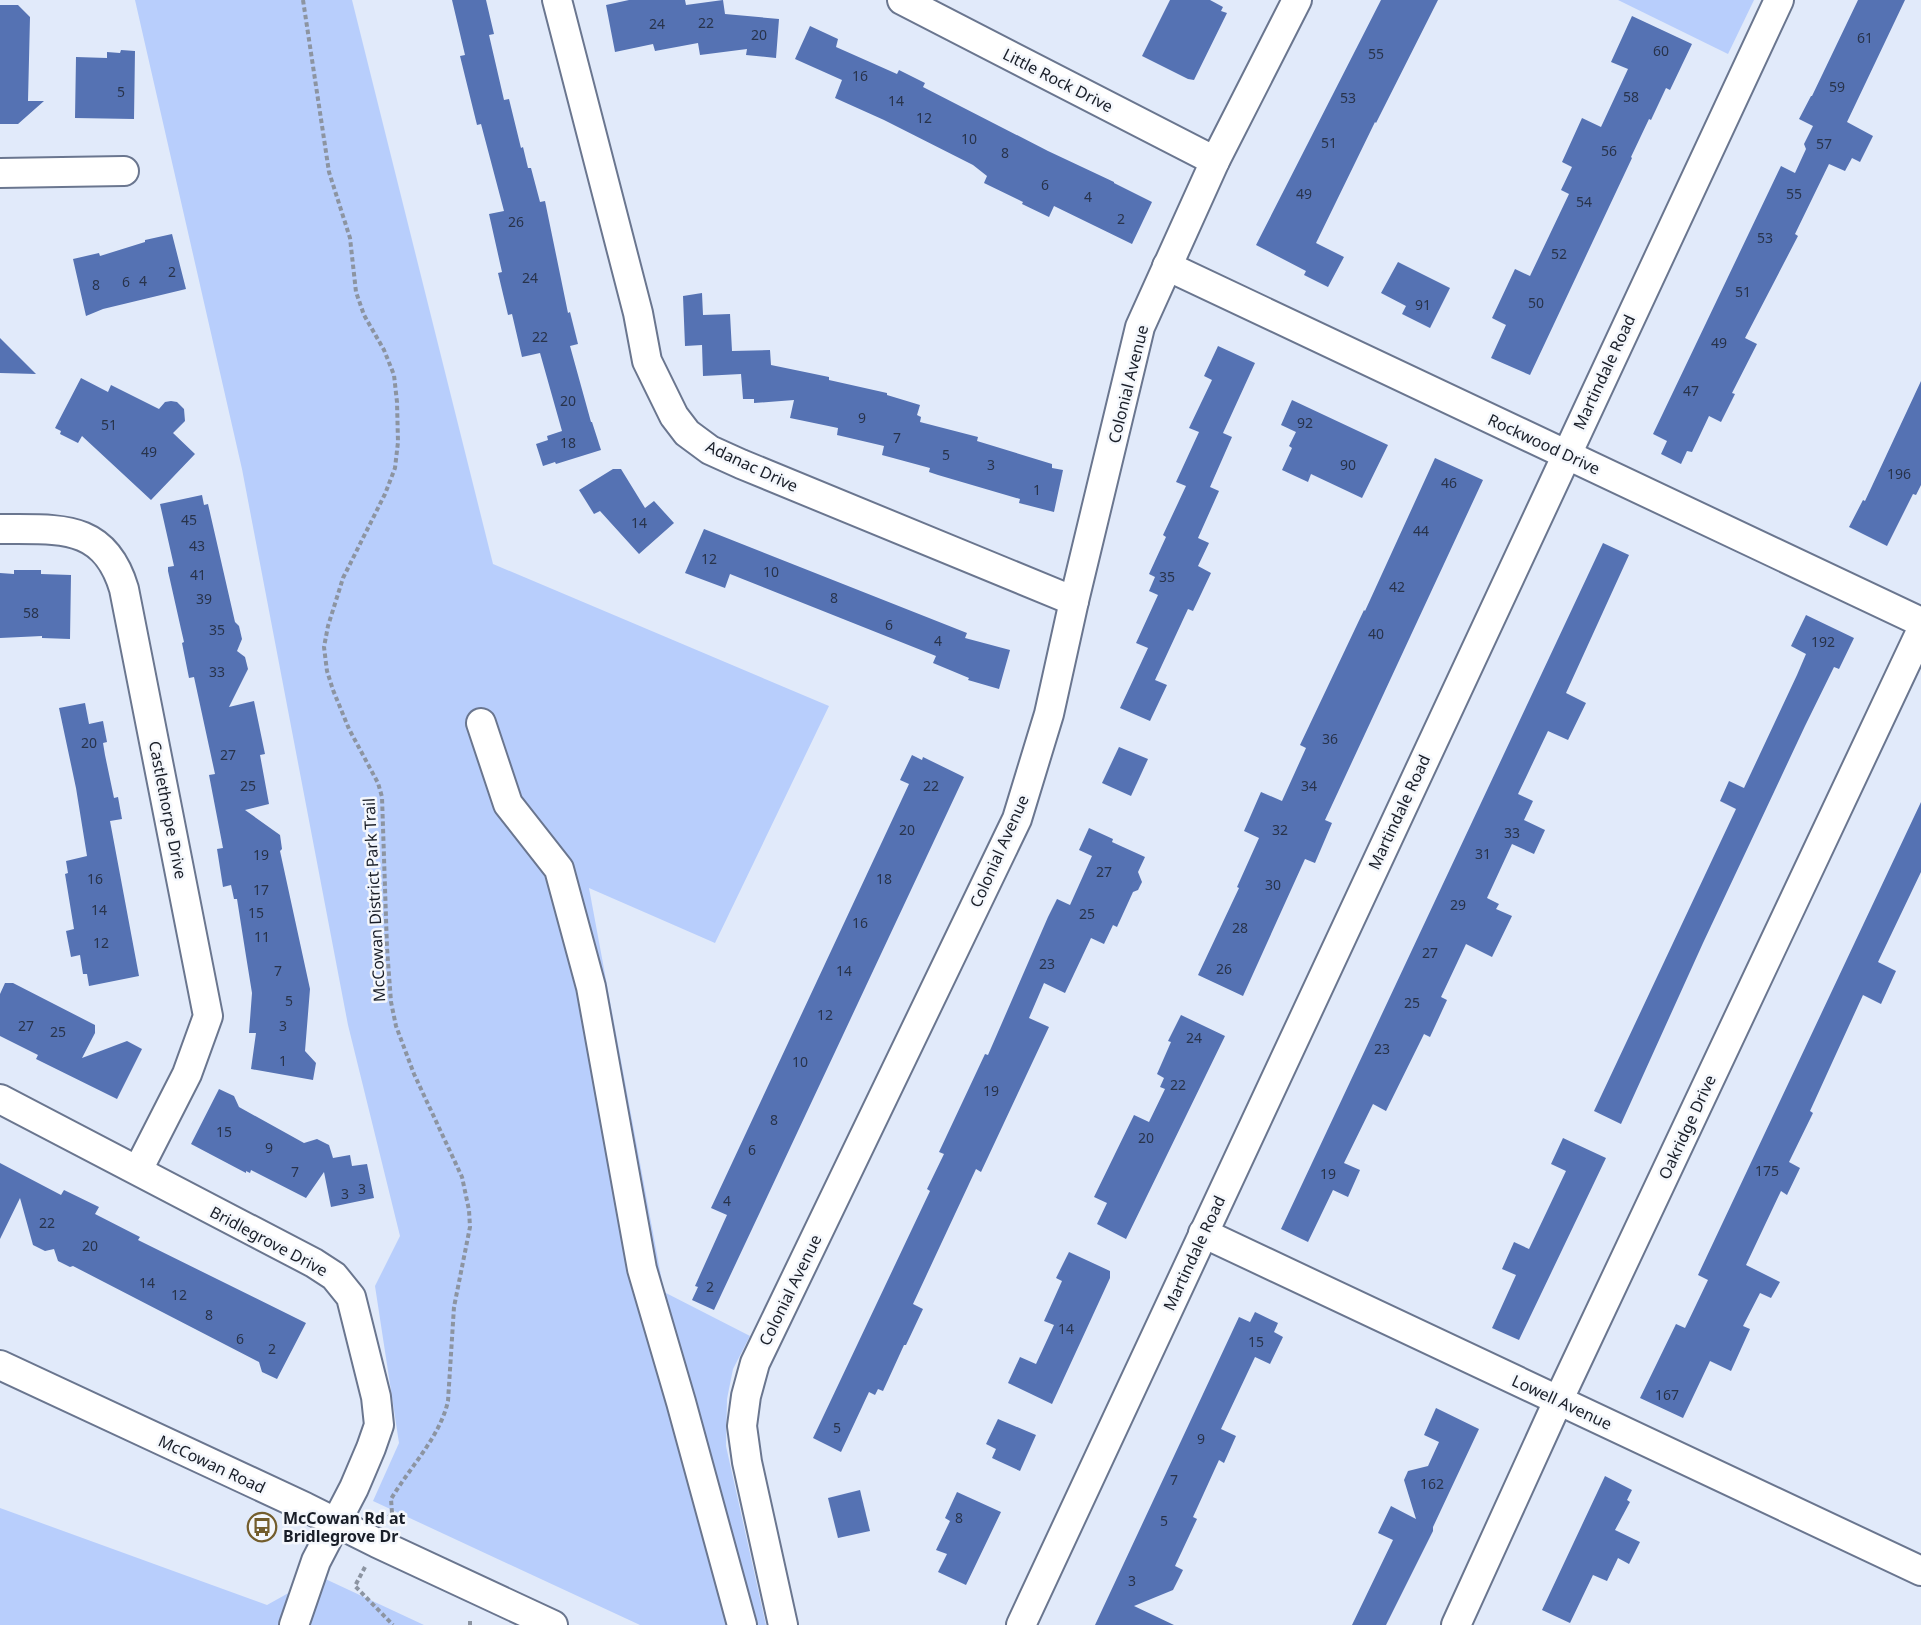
<svg xmlns="http://www.w3.org/2000/svg" width="1921" height="1625" font-family="'Noto Sans',sans-serif">
  <style>
    .green { fill: #b8cefc }
    .building { fill: #5572b3 }
    .lines { fill: none; stroke-linecap: round; stroke-linejoin: round }
    .minor-casing { stroke: #6a768f; stroke-width: 32 }
    .path { stroke: #8c94a1; stroke-width: 4; stroke-dasharray: 4.5 3; stroke-linecap: butt }
    .minor { stroke: #fff; stroke-width: 28 }
    .labels { text-anchor: middle; dominant-baseline: central; stroke-width: 5; stroke-linejoin: round; paint-order: stroke }
    .number-label { font-size: 14px; fill: #28334b }
    .street-label { font-size: 16px; fill: #191e28; stroke: #f4f7fc }
    .poi-label { font-size: 16px; font-weight: bold; fill: #191e28; stroke: #f4f7fc; text-anchor: start }
  </style>
  <rect width="100%" height="100%" fill="#e1eafa"/>
  <g class="green">
    <polygon points="135,0 352,0 493,564 829,706 715,943 589,888 664,1292 750,1336 733,1369 727,1399 726,1446 766,1625 640,1625 373,1501 399,1443 375,1286 400,1236 348,1025 242,469"/>
    <polygon points="1618,0 1754,0 1728,54"/>
    <polygon points="0,1508 267,1605 319,1576 424,1625 0,1625"/>
  </g>
  <g class="building">
    <polygon points="452,0 486,0 494,34 489,35 504,100 509,99 521,148 523,147 528,168 531,168 540,202 545,201 568,313 570,312 578,344 570,346 591,422 592,422 601,450 556,464 555,462 543,466 536,444 548,440 547,436 562,431 540,353 522,357 512,314 508,315 498,273 502,272 489,214 504,211 481,124 477,125 460,56 465,55"/>
    <polygon points="629,0 685,0 686,5 723,0 725,14 779,19 776,58 746,55 747,49 700,55 698,43 655,51 653,44 615,52 606,5"/>
    <polygon points="1170,0 1210,0 1223,7 1221,11 1227,13 1194,80 1188,79 1142,56"/>
    <polygon points="1381,0 1438,0 1376,123 1375,122 1316,243 1344,257 1328,287 1304,275 1306,271 1256,245"/>
    <polygon points="1858,0 1905,0 1847,122 1873,136 1860,162 1852,158 1845,171 1829,164 1795,234 1798,236 1745,338 1757,344 1732,393 1735,394 1721,422 1709,416 1692,452 1687,451 1681,464 1661,454 1667,441 1653,434 1781,166 1795,173 1806,149 1804,144 1813,126 1799,119 1811,96 1812,96"/>
    <polygon points="0,5 18,5 30,17 28,101 44,101 18,124 0,124"/>
    <polygon points="1632,16 1692,44 1670,90 1666,88 1651,120 1649,119 1631,157 1632,158 1530,375 1491,358 1506,325 1492,318 1515,269 1530,276 1569,194 1561,190 1572,167 1562,162 1582,118 1601,127 1628,69 1611,62"/>
    <polygon points="810,26 838,39 836,47 897,74 899,70 925,83 923,87 1048,151 1114,182 1114,183 1152,202 1132,244 1054,206 1049,217 1022,204 1023,202 984,183 987,176 973,165 884,120 835,98 842,80 795,59"/>
    <polygon points="121,50 135,51 134,119 75,118 76,57 107,58 107,52 120,53"/>
    <polygon points="172,234 186,289 103,309 86,316 73,259 99,253 100,256 145,242 145,240"/>
    <polygon points="1398,262 1450,288 1430,328 1402,314 1406,306 1381,293"/>
    <polygon points="702,293 703,315 730,314 732,351 770,350 771,365 829,377 829,380 887,393 887,395 920,405 917,415 921,417 920,422 978,437 977,441 1052,464 1052,468 1063,470 1054,512 1019,503 1020,499 938,475 929,472 930,468 882,455 884,446 837,435 838,428 790,418 794,400 754,403 754,399 743,399 741,374 703,376 702,345 685,346 683,296"/>
    <polygon points="0,338 36,374 0,373"/>
    <polygon points="1218,346 1255,363 1223,433 1232,437 1210,487 1219,491 1198,538 1209,543 1198,566 1211,573 1193,611 1188,609 1155,680 1167,685 1150,721 1120,708 1148,648 1136,643 1158,595 1149,591 1155,577 1149,574 1166,537 1163,535 1186,486 1176,482 1199,432 1189,428 1212,380 1204,376"/>
    <polygon points="81,378 108,392 111,385 159,409 165,402 171,401 177,402 184,409 185,421 173,433 195,454 151,500 82,436 78,443 60,434 61,431 55,428"/>
    <polygon points="1921,381 1921,485 1916,495 1913,494 1887,546 1849,527 1863,500 1865,501"/>
    <polygon points="1292,400 1388,445 1362,498 1311,474 1308,482 1282,470 1292,448 1289,446 1296,432 1281,425"/>
    <polygon points="1435,458 1483,480 1325,820 1332,823 1315,863 1305,859 1243,996 1198,975 1239,888 1237,887 1259,838 1244,831 1261,792 1282,801 1306,748 1300,745 1364,610 1365,611"/>
    <polygon points="613,469 621,469 645,508 654,501 674,523 639,554 600,511 594,514 579,490"/>
    <polygon points="202,495 204,505 208,504 235,622 239,626 242,639 237,651 245,657 248,669 229,707 254,701 265,754 260,755 269,804 245,810 280,835 282,849 280,851 310,989 305,1051 316,1063 313,1080 251,1069 256,1033 249,1033 252,993 246,956 237,899 234,899 231,885 223,887 217,849 223,848 209,775 215,774 194,677 189,678 182,643 184,642 181,629 168,571 168,567 174,566 160,504"/>
    <polygon points="704,529 967,633 965,638 1010,650 999,689 968,680 969,678 933,663 936,656 730,574 725,588 685,573"/>
    <polygon points="1603,543 1629,555 1566,693 1586,703 1568,740 1548,731 1518,794 1533,801 1524,820 1545,830 1534,854 1512,844 1487,898 1499,904 1496,909 1512,916 1492,957 1466,944 1441,997 1447,1000 1430,1037 1424,1034 1386,1111 1373,1104 1344,1163 1360,1170 1348,1197 1333,1190 1308,1242 1281,1229"/>
    <polygon points="14,570 41,570 41,574 71,575 70,639 42,638 42,636 0,638 0,573 14,574"/>
    <polygon points="1806,615 1854,638 1839,669 1834,667 1805,726 1703,943 1621,1124 1594,1111 1736,809 1720,801 1729,781 1744,788 1797,675 1806,654 1791,646"/>
    <polygon points="85,703 89,724 103,721 107,742 103,743 105,755 114,798 118,797 122,819 110,821 139,976 89,986 87,974 83,974 80,955 71,957 66,931 74,929 65,874 68,873 66,861 87,856 76,788 59,708"/>
    <polygon points="1119,747 1148,759 1131,796 1102,783"/>
    <polygon points="912,755 922,760 923,757 964,777 714,1310 692,1300 698,1287 695,1286 727,1215 711,1208 909,784 900,780"/>
    <polygon points="1921,802 1921,872 1878,962 1896,971 1881,1004 1863,995 1810,1111 1813,1113 1789,1162 1800,1168 1787,1195 1781,1191 1746,1265 1780,1282 1771,1298 1760,1293 1743,1326 1750,1329 1731,1371 1710,1361 1683,1418 1640,1398 1676,1324 1685,1328 1708,1280 1698,1275"/>
    <polygon points="1089,828 1113,839 1112,842 1145,857 1138,872 1142,882 1138,890 1133,892 1117,927 1113,925 1104,944 1091,938 1065,993 1044,983 1029,1018 1049,1027 981,1172 976,1169 913,1304 923,1309 906,1345 904,1345 883,1391 878,1389 875,1395 869,1392 841,1452 813,1438 930,1191 927,1189 944,1154 939,1152 985,1054 988,1055 1048,917 1057,899 1070,905 1092,856 1079,850"/>
    <polygon points="5,983 13,983 95,1025 95,1033 82,1058 127,1041 142,1049 117,1099 36,1059 38,1055 0,1036 0,994"/>
    <polygon points="1181,1015 1225,1036 1126,1239 1097,1224 1107,1203 1094,1197 1134,1115 1149,1122 1165,1089 1160,1087 1164,1078 1157,1074 1171,1042 1168,1041"/>
    <polygon points="219,1089 234,1096 239,1107 304,1143 317,1139 329,1145 333,1158 350,1155 352,1166 367,1164 374,1198 331,1207 324,1172 306,1198 251,1170 250,1173 246,1171 246,1173 191,1144"/>
    <polygon points="1563,1138 1606,1158 1519,1340 1492,1328 1516,1275 1502,1269 1514,1242 1529,1249 1566,1171 1551,1164"/>
    <polygon points="0,1163 61,1195 64,1190 99,1207 95,1214 140,1237 138,1240 306,1323 277,1379 262,1372 259,1362 73,1266 70,1267 58,1261 54,1249 45,1251 33,1245 20,1198 0,1239"/>
    <polygon points="1069,1252 1110,1271 1110,1278 1052,1404 1008,1383 1020,1357 1036,1364 1054,1325 1044,1321 1062,1281 1056,1278"/>
    <polygon points="1255,1312 1278,1323 1274,1332 1283,1337 1270,1364 1255,1357 1221,1429 1236,1436 1224,1463 1219,1460 1193,1517 1197,1519 1175,1566 1183,1570 1173,1590 1134,1606 1174,1625 1095,1625 1239,1317 1250,1322"/>
    <polygon points="1436,1408 1479,1429 1433,1527 1433,1531 1386,1625 1352,1625 1393,1540 1378,1533 1391,1506 1416,1519 1404,1480 1408,1471 1428,1466 1439,1442 1424,1435"/>
    <polygon points="998,1419 1036,1435 1020,1471 992,1458 996,1449 986,1444"/>
    <polygon points="1605,1476 1632,1490 1627,1500 1630,1502 1615,1530 1640,1542 1629,1564 1618,1558 1607,1581 1593,1575 1570,1623 1542,1610"/>
    <polygon points="860,1490 870,1531 838,1538 828,1498"/>
    <polygon points="957,1492 1001,1512 966,1585 938,1572 947,1554 936,1550 950,1521 945,1518"/>
  </g>
  <g class="lines">
    <g class="minor-casing">
      <g id="minor">
        <polyline points="557,0 638,313 647,361 674,416 687,433 710,450 741,464 1074,601"/>
        <polyline points="902,0 1215,161"/>
        <polyline points="0,173 124,171"/>
        <polyline points="1167,266 1921,622"/>
        <path d="M0,529C58,530 104,522 124,589L208,1016L187,1074L138,1170"/>
        <polyline points="481,723 508,804 559,869 591,987 642,1269 681,1402 742,1625"/>
        <polyline points="0,1099 314,1263 334,1276 351,1297 376,1397 379,1425 371,1448 354,1488 316,1561 294,1625"/>
        <polyline points="1203,1233 1921,1571"/>
        <polyline points="0,1365 305,1507 377,1543 553,1625"/>
        <polyline points="783,1625 747,1462 742,1426 746,1396 755,1363 1017,819 1049,714 1074,601 1140,327 1215,161 1297,0"/>
        <polyline points="1021,1625 1779,0"/>
        <polyline points="1456,1625 1558,1401 1921,631"/>
      </g>
    </g>
    <g class="path">
      <path d="M303,0L329,172L350,238L356,292L364,315L384,350L394,375L397,402L398,442L395,468L385,494L343,578L328,626L324,647L327,671L333,690L349,729L378,783L382,797L387,948L391,1002L396,1026L414,1074L462,1177L469,1210L470,1227L454,1307L448,1401C440,1437 410,1467 391,1499L392,1513L389,1517"/>
      <polyline points="365,1567 355,1586 393,1625"/>
      <polyline points="470,1621 470,1625"/>
    </g>
    <use href="#minor" class="minor"/>
  </g>
  <defs>
    <g id="bus-ring" transform="scale(1.5)"><circle r="9.5" fill="#f4f7fc" stroke="#735d2c" stroke-width="1.5"/><path d="M-5-6H5V4H4V6H2V4H-2V6H-4V4H-5ZM-3.5-4V0h7V-4ZM-3.5 1.2v1.5H-2V1.2ZM2 1.2v1.5H3.5V1.2Z" fill="#735d2c"/></g>
  </defs>
  <g fill-rule="evenodd">
    <use href="#bus-ring" x="262" y="1527"/>
  </g>
  <g class="labels">
    <g class="number-label">
      <text x="706" y="22">22</text>
      <text x="657" y="23">24</text>
      <text x="759" y="34">20</text>
      <text x="1865" y="37">61</text>
      <text x="1661" y="50">60</text>
      <text x="1376" y="53">55</text>
      <text x="860" y="75">16</text>
      <text x="1837" y="86">59</text>
      <text x="121" y="91">5</text>
      <text x="1631" y="96">58</text>
      <text x="1348" y="97">53</text>
      <text x="896" y="100">14</text>
      <text x="924" y="117">12</text>
      <text x="969" y="138">10</text>
      <text x="1329" y="142">51</text>
      <text x="1824" y="143">57</text>
      <text x="1609" y="150">56</text>
      <text x="1005" y="152">8</text>
      <text x="1045" y="184">6</text>
      <text x="1304" y="193">49</text>
      <text x="1794" y="193">55</text>
      <text x="1088" y="196">4</text>
      <text x="1584" y="201">54</text>
      <text x="1121" y="218">2</text>
      <text x="516" y="221">26</text>
      <text x="1765" y="237">53</text>
      <text x="1559" y="253">52</text>
      <text x="172" y="271">2</text>
      <text x="530" y="277">24</text>
      <text x="143" y="280">4</text>
      <text x="126" y="281">6</text>
      <text x="96" y="284">8</text>
      <text x="1743" y="291">51</text>
      <text x="1536" y="302">50</text>
      <text x="1423" y="304">91</text>
      <text x="540" y="336">22</text>
      <text x="1719" y="342">49</text>
      <text x="1691" y="390">47</text>
      <text x="568" y="400">20</text>
      <text x="862" y="417">9</text>
      <text x="1305" y="422">92</text>
      <text x="109" y="424">51</text>
      <text x="897" y="437">7</text>
      <text x="568" y="442">18</text>
      <text x="149" y="451">49</text>
      <text x="946" y="454">5</text>
      <text x="991" y="464">3</text>
      <text x="1348" y="464">90</text>
      <text x="1899" y="473">196</text>
      <text x="1449" y="482">46</text>
      <text x="1037" y="489">1</text>
      <text x="189" y="519">45</text>
      <text x="639" y="522">14</text>
      <text x="1421" y="530">44</text>
      <text x="197" y="545">43</text>
      <text x="709" y="558">12</text>
      <text x="771" y="571">10</text>
      <text x="198" y="574">41</text>
      <text x="1167" y="576">35</text>
      <text x="1397" y="586">42</text>
      <text x="834" y="597">8</text>
      <text x="204" y="598">39</text>
      <text x="31" y="612">58</text>
      <text x="889" y="624">6</text>
      <text x="217" y="629">35</text>
      <text x="1376" y="633">40</text>
      <text x="938" y="640">4</text>
      <text x="1823" y="641">192</text>
      <text x="217" y="671">33</text>
      <text x="1330" y="738">36</text>
      <text x="89" y="742">20</text>
      <text x="228" y="754">27</text>
      <text x="248" y="785">25</text>
      <text x="931" y="785">22</text>
      <text x="1309" y="785">34</text>
      <text x="907" y="829">20</text>
      <text x="1280" y="829">32</text>
      <text x="1512" y="832">33</text>
      <text x="1483" y="853">31</text>
      <text x="261" y="854">19</text>
      <text x="1104" y="871">27</text>
      <text x="95" y="878">16</text>
      <text x="884" y="878">18</text>
      <text x="1273" y="884">30</text>
      <text x="261" y="889">17</text>
      <text x="1458" y="904">29</text>
      <text x="99" y="909">14</text>
      <text x="256" y="912">15</text>
      <text x="1087" y="913">25</text>
      <text x="860" y="922">16</text>
      <text x="1240" y="927">28</text>
      <text x="262" y="936">11</text>
      <text x="101" y="942">12</text>
      <text x="1430" y="952">27</text>
      <text x="1047" y="963">23</text>
      <text x="1224" y="968">26</text>
      <text x="278" y="970">7</text>
      <text x="844" y="970">14</text>
      <text x="289" y="1000">5</text>
      <text x="1412" y="1002">25</text>
      <text x="825" y="1014">12</text>
      <text x="26" y="1025">27</text>
      <text x="283" y="1025">3</text>
      <text x="58" y="1031">25</text>
      <text x="1194" y="1037">24</text>
      <text x="1382" y="1048">23</text>
      <text x="283" y="1060">1</text>
      <text x="800" y="1061">10</text>
      <text x="1178" y="1084">22</text>
      <text x="991" y="1090">19</text>
      <text x="774" y="1119">8</text>
      <text x="224" y="1131">15</text>
      <text x="1146" y="1137">20</text>
      <text x="269" y="1147">9</text>
      <text x="752" y="1149">6</text>
      <text x="1767" y="1170">175</text>
      <text x="295" y="1171">7</text>
      <text x="1328" y="1173">19</text>
      <text x="362" y="1188">3</text>
      <text x="345" y="1193">3</text>
      <text x="727" y="1200">4</text>
      <text x="47" y="1222">22</text>
      <text x="90" y="1245">20</text>
      <text x="147" y="1282">14</text>
      <text x="710" y="1286">2</text>
      <text x="179" y="1294">12</text>
      <text x="209" y="1314">8</text>
      <text x="1066" y="1328">14</text>
      <text x="240" y="1338">6</text>
      <text x="1256" y="1341">15</text>
      <text x="272" y="1348">2</text>
      <text x="1667" y="1394">167</text>
      <text x="837" y="1427">5</text>
      <text x="1201" y="1438">9</text>
      <text x="1174" y="1479">7</text>
      <text x="1432" y="1483">162</text>
      <text x="959" y="1517">8</text>
      <text x="1164" y="1520">5</text>
      <text x="1132" y="1580">3</text>
    </g>
    <g class="street-label">
      <text transform="translate(1058 80) rotate(27)">Little Rock Drive</text>
      <text transform="translate(1604 372) rotate(-65)">Martindale Road</text>
      <text transform="translate(1128 384) rotate(-76)">Colonial Avenue</text>
      <text transform="translate(1544 444) rotate(25)">Rockwood Drive</text>
      <text transform="translate(752 466) rotate(25)">Adanac Drive</text>
      <text transform="translate(168 810) rotate(79)">Castlethorpe Drive</text>
      <text transform="translate(1399 812) rotate(-65)">Martindale Road</text>
      <text transform="translate(999 851) rotate(-66)">Colonial Avenue</text>
      <text transform="translate(374 900) rotate(-93)">McCowan District Park Trail</text>
      <text transform="translate(1687 1127) rotate(-65)">Oakridge Drive</text>
      <text transform="translate(269 1241) rotate(28)">Bridlegrove Drive</text>
      <text transform="translate(1194 1253) rotate(-65)">Martindale Road</text>
      <text transform="translate(790 1290) rotate(-64)">Colonial Avenue</text>
      <text transform="translate(1562 1402) rotate(25)">Lowell Avenue</text>
      <text transform="translate(212 1464) rotate(25)">McCowan Road</text>
    </g>
    <g class="poi-label">
      <text x="283" y="1518">McCowan Rd at<tspan x="283" dy="18">Bridlegrove Dr</tspan></text>
    </g>
  </g>
</svg>
